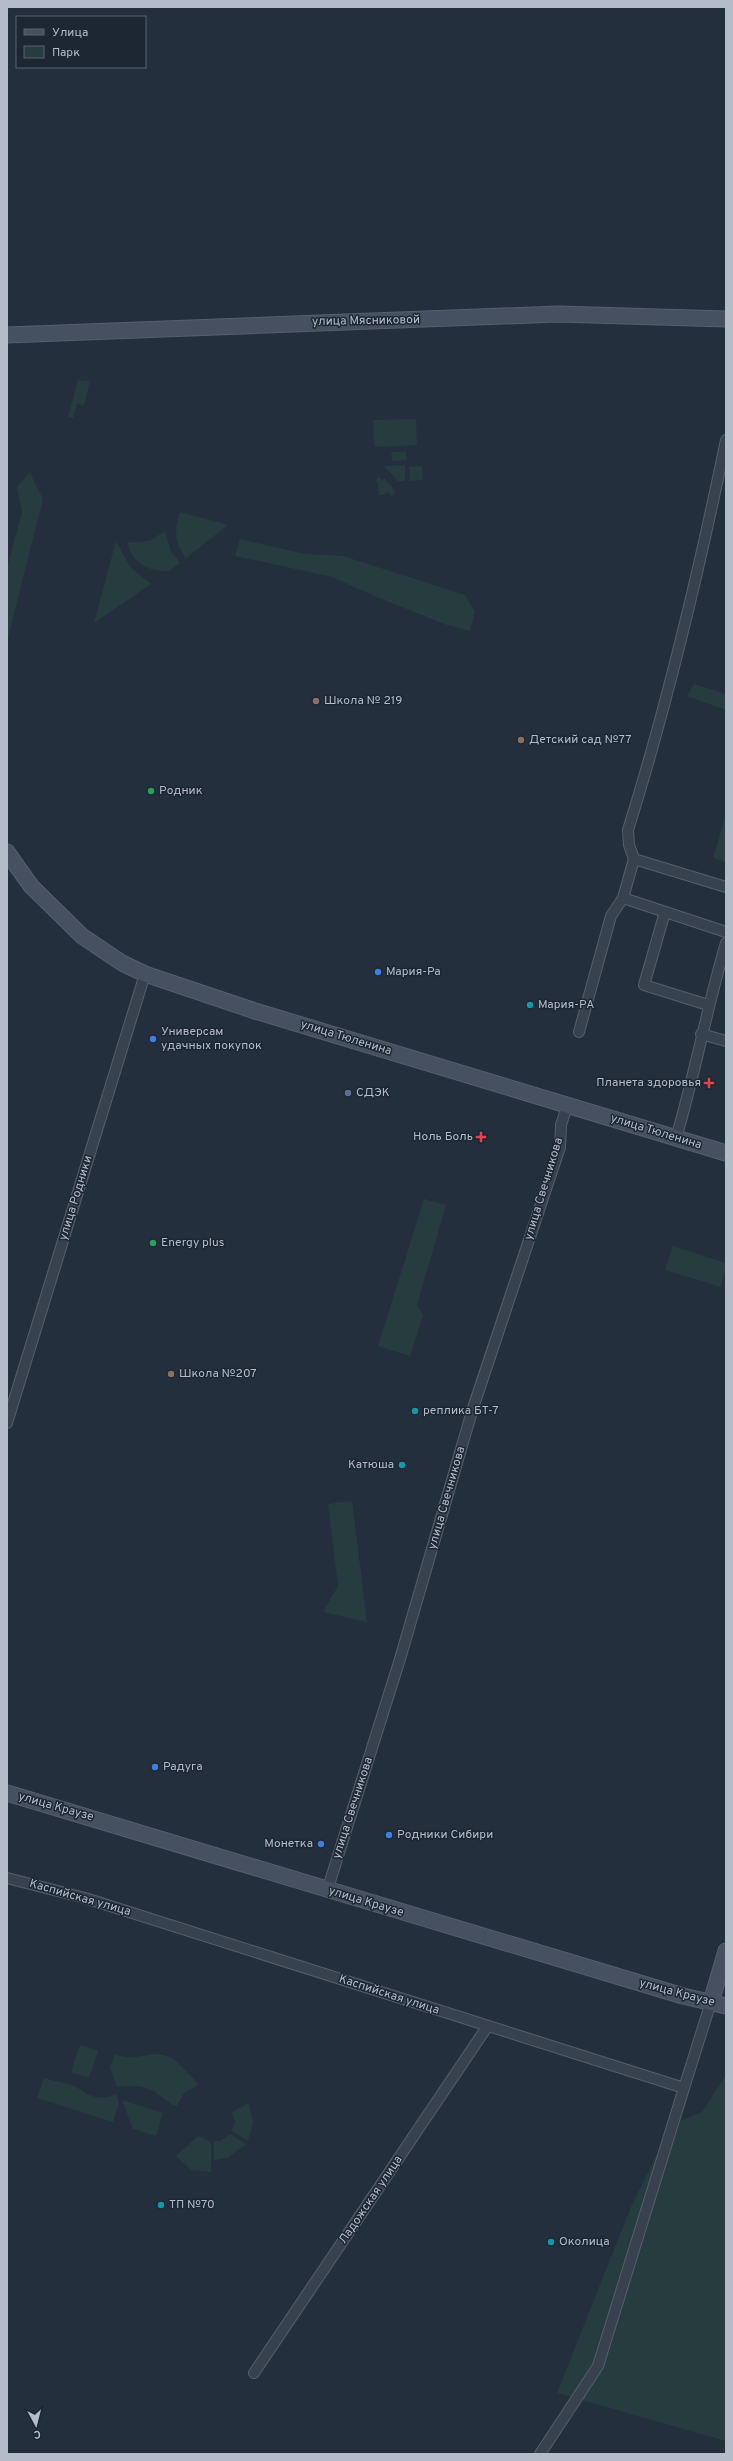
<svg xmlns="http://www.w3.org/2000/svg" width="733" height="2461" font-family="Overpass,sans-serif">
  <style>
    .green { fill: #263c3f }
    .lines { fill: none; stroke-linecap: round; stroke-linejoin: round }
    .street-casing { stroke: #565f6c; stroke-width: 12 }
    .secondary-casing { stroke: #565f6c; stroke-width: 17 }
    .street { stroke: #38414e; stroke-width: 10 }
    .secondary { stroke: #465061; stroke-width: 15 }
    .education-dot { fill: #8d6e63; stroke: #1d2633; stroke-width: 1.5 }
    .leisure-dot { fill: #2e9e5b; stroke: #1d2633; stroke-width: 1.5 }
    .shop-dot { fill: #3f7fe0; stroke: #1d2633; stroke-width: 1.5 }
    .culture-dot { fill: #0f9aa8; stroke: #1d2633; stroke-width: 1.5 }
    .health-dot { fill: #e0444e; stroke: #1d2633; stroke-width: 1.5 }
    .service-dot { fill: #5c6f8a; stroke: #1d2633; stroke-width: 1.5 }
    .labels { text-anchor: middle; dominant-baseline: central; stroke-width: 3; stroke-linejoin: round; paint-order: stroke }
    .street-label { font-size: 12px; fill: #b4bcc9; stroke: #1d2633 }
    .poi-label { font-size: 12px; fill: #b4bcc9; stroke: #1d2633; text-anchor: start }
  </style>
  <rect width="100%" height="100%" fill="#242f3e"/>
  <g class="green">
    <polygon points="78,380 90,381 84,405 77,404 73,418 68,417"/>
    <polygon points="416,419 417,445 374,447 373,420"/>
    <polygon points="391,452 406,452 407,460 392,461"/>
    <polygon points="405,465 405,481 398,481 384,466"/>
    <polygon points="422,466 423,480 410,481 409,467"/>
    <polygon points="30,473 43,499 7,642 7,568 22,512 17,486"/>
    <polygon points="378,476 382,480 384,478 396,492 392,496 387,492 384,495 379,495 378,484 376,481"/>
    <path d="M180,512L228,525L186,558C174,543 174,530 180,512Z"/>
    <path d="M165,531L171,551L180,563L169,571C149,572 132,563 127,543L149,541Z"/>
    <polygon points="240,539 305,554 343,556 465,595 475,611 470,631 447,625 379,598 332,577 235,556"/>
    <polygon points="116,541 130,567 151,584 94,623"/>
    <polygon points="694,684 726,694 726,710 687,696"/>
    <polygon points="726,814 726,862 713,858"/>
    <polygon points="424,1199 446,1205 417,1305 423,1315 410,1356 378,1346"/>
    <polygon points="673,1246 726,1263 721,1287 665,1270"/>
    <polygon points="352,1501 367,1622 323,1612 338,1586 328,1504"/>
    <polygon points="80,2045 98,2051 89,2078 71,2072"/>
    <path d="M115,2054C143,2066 158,2038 186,2071C190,2076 196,2080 198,2085L184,2093L177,2106C169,2104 168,2101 162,2097C149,2086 133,2084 117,2087L110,2067Z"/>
    <polygon points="726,2075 726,2441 557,2393 630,2209 672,2124 702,2112"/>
    <path d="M44,2078C53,2081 70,2083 78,2088C89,2097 102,2101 116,2094L119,2103L113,2122L37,2098Z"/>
    <polygon points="122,2100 163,2113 156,2136 133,2129"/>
    <polygon points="249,2103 253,2123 248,2141 232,2131 235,2122 232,2112"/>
    <polygon points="230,2134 246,2144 229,2157 214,2160 214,2141 220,2141"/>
    <polygon points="198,2136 211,2142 211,2172 191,2170 176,2156"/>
  </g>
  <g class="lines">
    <g class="street-casing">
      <g id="street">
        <path d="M726,440C699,571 668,702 628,830L629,845L634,859L623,898L726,932"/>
        <polyline points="634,859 726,887"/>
        <polyline points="665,912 644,985 708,1005"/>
        <polyline points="579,1032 611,916 623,898"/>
        <polyline points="701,1034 726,1041"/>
        <path d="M676,1138C695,1074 707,1007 726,943"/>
        <polyline points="7,1423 145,974"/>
        <polyline points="7,1878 85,1898 684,2088 711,2002"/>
        <polyline points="327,1891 400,1659 473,1408 560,1147 561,1125 567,1106"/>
        <polyline points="254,2373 487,2027"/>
        <polyline points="540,2454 598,2366 684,2088"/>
      </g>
    </g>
    <g class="secondary-casing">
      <g id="secondary">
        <polyline points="7,335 558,314 726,319"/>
        <polyline points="7,852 31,886 82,936 122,963 145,974 255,1011 726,1153"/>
        <polyline points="7,1793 683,1996 726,2006"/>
        <polyline points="711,2002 726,1951"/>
      </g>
    </g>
    <use href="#street" class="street"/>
    <use href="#secondary" class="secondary"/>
  </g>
  <g class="education-dot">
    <circle cx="316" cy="701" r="4"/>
    <circle cx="521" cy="740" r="4"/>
    <circle cx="171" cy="1374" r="4"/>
  </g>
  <g class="leisure-dot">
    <circle cx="151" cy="791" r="4"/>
    <circle cx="153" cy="1243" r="4"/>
  </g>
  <g class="shop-dot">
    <circle cx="378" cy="972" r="4"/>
    <circle cx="153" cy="1039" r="4"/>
    <circle cx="155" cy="1767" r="4"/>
    <circle cx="389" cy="1835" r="4"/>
    <circle cx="321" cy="1844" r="4"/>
  </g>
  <g class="culture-dot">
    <circle cx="530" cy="1005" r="4"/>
    <circle cx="415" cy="1411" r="4"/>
    <circle cx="402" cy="1465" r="4"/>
    <circle cx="161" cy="2205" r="4"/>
    <circle cx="551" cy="2242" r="4"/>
  </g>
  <g class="health-dot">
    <path d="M707 1077h4v4h4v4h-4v4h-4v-4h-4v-4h4z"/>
    <path d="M479 1131h4v4h4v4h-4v4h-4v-4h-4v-4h4z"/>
  </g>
  <circle class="service-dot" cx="348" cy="1093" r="4"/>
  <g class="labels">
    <g class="street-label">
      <text transform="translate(366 321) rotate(-1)">улица Мясниковой</text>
      <text transform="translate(346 1038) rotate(17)">улица Тюленина</text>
      <text transform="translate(656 1132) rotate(17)">улица Тюленина</text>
      <text transform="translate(544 1189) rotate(-73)">улица Свечникова</text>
      <text transform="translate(76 1198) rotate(-73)">улица Родники</text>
      <text transform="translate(447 1498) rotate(-74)">улица Свечникова</text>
      <text transform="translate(56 1807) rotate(16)">улица Краузе</text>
      <text transform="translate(353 1808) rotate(-72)">улица Свечникова</text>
      <text transform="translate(80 1898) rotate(16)">Каспийская улица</text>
      <text transform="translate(366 1902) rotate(17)">улица Краузе</text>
      <text transform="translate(677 1993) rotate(15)">улица Краузе</text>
      <text transform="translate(389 1995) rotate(18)">Каспийская улица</text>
      <text transform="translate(371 2200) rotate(-56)">Ладожская улица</text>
    </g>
    <g class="poi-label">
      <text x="324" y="701">Школа № 219</text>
      <text x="529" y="740">Детский сад №77</text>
      <text x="159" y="791">Родник</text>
      <text x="386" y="972">Мария-Ра</text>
      <text x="538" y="1005">Мария-РА</text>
      <text x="161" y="1032">Универсам<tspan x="161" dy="14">удачных покупок</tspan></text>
      <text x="701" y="1083" text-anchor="end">Планета здоровья</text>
      <text x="356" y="1093">СДЭК</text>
      <text x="473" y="1137" text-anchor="end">Ноль Боль</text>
      <text x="161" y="1243">Energy plus</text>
      <text x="179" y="1374">Школа №207</text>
      <text x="423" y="1411">реплика БТ-7</text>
      <text x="394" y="1465" text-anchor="end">Катюша</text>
      <text x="163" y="1767">Радуга</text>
      <text x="397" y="1835">Родники Сибири</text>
      <text x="313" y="1844" text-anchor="end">Монетка</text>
      <text x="169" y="2205">ТП №70</text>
      <text x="559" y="2242">Околица</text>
    </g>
  </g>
  <rect width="733" height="2461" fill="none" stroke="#b4bcc9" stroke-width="16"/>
  <rect x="16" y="16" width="130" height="52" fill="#1d2633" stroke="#59626f"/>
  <rect x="24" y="29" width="20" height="6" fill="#465061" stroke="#59626f"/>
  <text x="52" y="36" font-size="12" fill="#b4bcc9">Улица</text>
  <rect x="24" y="46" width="20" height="12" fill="#263c3f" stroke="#59626f"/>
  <text x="52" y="56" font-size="12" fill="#b4bcc9">Парк</text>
  <g transform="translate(36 2425) rotate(173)" stroke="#1d2633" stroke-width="3" paint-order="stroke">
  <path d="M0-3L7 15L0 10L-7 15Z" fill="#b4bcc9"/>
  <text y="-6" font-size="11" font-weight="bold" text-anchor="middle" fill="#b4bcc9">С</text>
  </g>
</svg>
